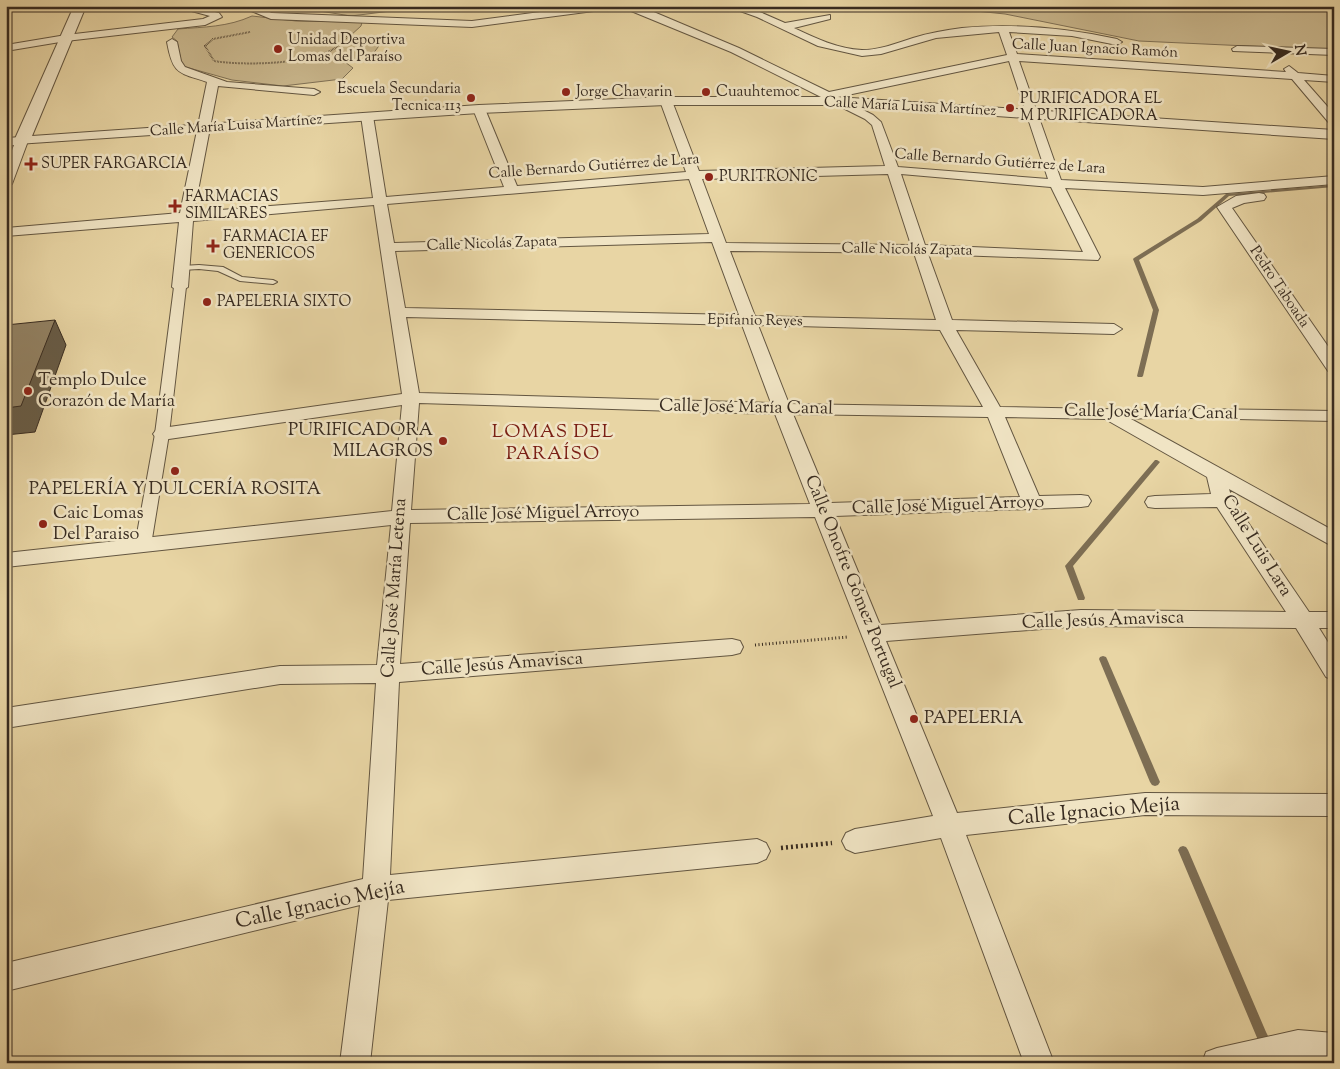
<svg xmlns="http://www.w3.org/2000/svg" width="1340" height="1069" font-family="'Sorts Mill Goudy',serif">
  <style>
    .green { fill: #cab88e; stroke: #807257 }
    .lines { fill: none; stroke-linecap: round; stroke-linejoin: round }
    .stream { fill: #7d6e54; fill-rule: evenodd }
    .service-casing { stroke: #635641; stroke-width: 2 }
    .pedestrian-casing { stroke: #635641; stroke-width: 2 }
    .minor-casing { stroke: #635641; stroke-width: 2 }
    .tertiary-casing { stroke: #635641; stroke-width: 2 }
    .path-far3 { stroke: #372b20; stroke-width: 2; stroke-dasharray: 0.5 1; stroke-linecap: butt }
    .path-far2 { stroke: #372b20; stroke-width: 2.5; stroke-dasharray: 1 2; stroke-linecap: butt }
    .path-far1 { stroke: #372b20; stroke-width: 3; stroke-dasharray: 1 2.5; stroke-linecap: butt }
    .path { stroke: #372b20; stroke-width: 4.5; stroke-dasharray: 2 3; stroke-linecap: butt }
    .service { fill: #f0e4c4; fill-rule: evenodd }
    .pedestrian { fill: #f0e4c4; fill-rule: evenodd }
    .minor { fill: #f0e4c4; fill-rule: evenodd }
    .tertiary { fill: #f0e4c4; fill-rule: evenodd }
    .shaded-wall { fill: #675c47; stroke: #372b20 }
    .building { fill: #938365; stroke: #372b20 }
    .poi-dot { fill: #8f2418; stroke: #f0e4c4; stroke-width: 2 }
    .labels { text-anchor: middle; dominant-baseline: central; stroke-width: 5; stroke-linejoin: round; paint-order: stroke }
    .far-poi-label { font-size: 15px; fill: #372b20; stroke: #f0e4c4; text-anchor: start }
    .far-street-label { font-size: 15px; fill: #372b20; stroke: #f0e4c4 }
    .poi-label { font-size: 18px; fill: #372b20; stroke: #f0e4c4; text-anchor: start }
    .street-label { font-size: 18px; fill: #372b20; stroke: #f0e4c4 }
    .neighbourhood-label { font-size: 19px; letter-spacing: 1px; fill: #7a1f14; stroke: #f0e4c4 }
    .near-street-label { font-size: 21px; fill: #372b20; stroke: #f0e4c4 }
  </style>
  <rect width="100%" height="100%" fill="#e8d5a4"/>
  <filter id="stains"><feTurbulence type="fractalNoise" baseFrequency=".004" numOctaves="4"/><feColorMatrix values="0 0 0 0 .2 0 0 0 0 .09 0 0 0 0 .02 0 0 0 .5 -.17"/></filter>
  <radialGradient id="worn" r=".72"><stop offset=".6" stop-color="#630" stop-opacity="0"/><stop offset="1" stop-color="#630" stop-opacity=".3"/></radialGradient>
  <g class="green">
    <polygon points="288,6 431,6 351,16"/>
    <polygon points="927,6 1334,6 1334,50 1139,41 1005,14"/>
    <path d="M252,16L296,21L362,22L361,26L350,36L351,43H381L373,54L345,62L353,68L342,79L283,86L232,80L182,66L177,41L172,37L178,29C204,27 228,27 252,16Z"/>
  </g>
  <g class="lines">
    <g class="stream">
      <polygon points="1334,185 1334,187 1229,196 1201,221 1139,260 1159,310 1143,376 1142,377 1138,377 1137,376 1153,310 1133,259 1134,258 1197,219 1226,194"/>
      <polygon points="1155,460 1157,460 1160,462 1073,566 1085,598 1084,600 1078,600 1065,566"/>
      <polygon points="1103,656 1106,657 1107,659 1160,782 1158,785 1155,786 1152,785 1150,782 1099,659 1100,657"/>
      <polygon points="1183,846 1186,847 1188,850 1266,1032 1268,1036 1266,1040 1262,1042 1258,1040 1178,850 1180,847"/>
    </g>
    <g class="service-casing">
      <polygon id="service" points="199,265 223,267 242,277 273,280 277,282 273,284 240,281 218,271 199,269 182,270 178,268 182,266"/>
    </g>
    <g class="pedestrian-casing">
      <polygon id="pedestrian" points="180,284 186,287 169,434 151,545 148,549 138,549 135,545 155,434 174,287"/>
    </g>
    <g class="minor-casing">
      <g id="minor">
        <polygon points="173,6 191,6 219,13 222,17 205,25 66,41 6,51 6,45 66,35 203,19 210,16"/>
        <polygon points="239,6 253,6 272,13 472,21 585,6 614,6 609,9 472,27 271,19"/>
        <path d="M619,6H636L649,10L739,48L829,92L1007,55L999,32L936,38L881,54L862,56L818,46L757,17L726,6L753,9L785,23L830,15V19L794,28C815,38 838,49 862,50C880,50 897,43 913,38C929,33 946,30 962,28C1015,23 1065,28 1117,39L1122,42L1117,45L1072,36L1009,32L1017,54L1286,72L1284,69L1289,66L1298,73L1334,76V82L1304,80L1334,114V125L1330,124L1292,79L1019,61L1061,180L1203,187L1334,176V184L1203,195L1065,188L1100,257L1098,260L928,254L952,320L1114,324L1122,329L1114,334L956,330L1000,407L1147,410L1150,414L1147,418L1131,419L1334,531V547L1229,489L1232,499L1309,612H1334V628H1319L1334,652V680L1326,677L1296,628L1081,626L886,641L957,813L1145,793L1334,794V816L1145,815L966,835L1054,1063H1024L941,838L855,853L846,849L842,841L846,833L855,829L933,816L815,517L410,523L400,664L732,639L740,641L743,647L740,653L732,655L399,682L390,875L757,839L766,843L770,851L766,859L757,863L388,900L370,1063H340L360,905L6,991V963L363,879L376,683L280,684L6,728V708L280,666L377,665L391,525L6,567V553L392,511L402,405L162,440L156,438L153,434L156,430L162,428L402,394L374,205L193,221L188,287L180,292L172,287L179,222L6,236V228L180,213L207,82C178,72 173,75 167,42L172,39L177,42L181,61L185,67L227,82L314,89L320,92L314,95L218,86L194,212L373,198L361,116L367,113L373,116L386,197L504,187L473,109L479,106L485,109L517,186L686,172L660,101L666,98L672,101L699,171L885,166L872,125L865,119L731,52ZM1009,61L1048,179L898,167L881,122L873,115L838,97ZM888,174L911,245L726,243L702,179ZM901,174L1051,187L1083,252L925,245ZM689,179L709,234L394,243L387,204ZM712,242L739,315L405,308L395,251ZM730,251L914,253L936,320L755,316ZM406,317L742,325L771,403L419,393ZM758,325L940,330L983,407L789,404ZM419,403L775,414L810,504L411,510ZM793,414L988,417L1020,497L830,503ZM1005,417L1105,419L1207,477L1211,494L1155,496L1148,497L1145,502L1148,507L1155,508L1217,507L1286,612L1081,610L880,625L835,516L1081,507L1088,506L1091,501L1088,496L1081,495L1039,496Z"/>
        <polygon points="1237,46 1334,49 1334,55 1233,51 1232,49"/>
        <polygon points="22,137 28,141 12,184 6,188 6,166 14,145 6,146 6,138"/>
        <polygon points="1259,193 1264,194 1266,197 1264,200 1244,203 1232,208 1334,355 1334,372 1328,371 1217,207 1236,196"/>
        <polygon points="1196,409 1334,411 1334,421 1190,418 1187,414 1190,410"/>
        <polygon points="1298,1030 1334,1033 1334,1063 1298,1060 1286,1063 1202,1063 1206,1052 1217,1048"/>
      </g>
    </g>
    <g class="tertiary-casing">
      <polygon id="tertiary" points="74,6 86,6 32,136 479,105 666,97 836,97 1334,130 1334,139 836,105 666,105 479,113 17,144 14,141"/>
    </g>
    <path class="path-far3" d="M250,32L213,39L205,46L214,61C243,66 337,66 348,34"/>
    <polyline class="path-far2" points="1162,414 1176,414"/>
    <polyline class="path-far1" points="755,645 848,637"/>
    <polyline class="path" points="781,848 832,843"/>
    <use href="#service" class="service"/>
    <use href="#pedestrian" class="pedestrian"/>
    <use href="#minor" class="minor"/>
    <use href="#tertiary" class="tertiary"/>
  </g>
  <polygon class="shaded-wall" points="55,320 66,345 35,432 6,435 6,408"/>
  <polygon class="building" points="55,320 21,406 6,408 6,325"/>
  <g class="poi-dot">
    <circle cx="278" cy="49" r="5"/>
    <circle cx="566" cy="92" r="5"/>
    <circle cx="706" cy="92" r="5"/>
    <circle cx="471" cy="98" r="5"/>
    <circle cx="1010" cy="108" r="5"/>
    <path d="M28.5 156.5h5v5h5v5h-5v5h-5v-5h-5v-5h5z"/>
    <circle cx="709" cy="177" r="5"/>
    <path d="M172.5 198.5h5v5h5v5h-5v5h-5v-5h-5v-5h5z"/>
    <path d="M210.5 238.5h5v5h5v5h-5v5h-5v-5h-5v-5h5z"/>
    <circle cx="207" cy="302" r="5"/>
    <circle cx="28" cy="391" r="5"/>
    <circle cx="443" cy="441" r="5"/>
    <circle cx="175" cy="471" r="5"/>
    <circle cx="43" cy="524" r="5"/>
    <circle cx="914" cy="719" r="5"/>
  </g>
  <g class="labels">
    <g class="far-poi-label">
      <text x="288" y="40">Unidad Deportiva<tspan x="288" dy="17">Lomas del Paraíso</tspan></text>
      <text x="461" y="89" text-anchor="end">Escuela Secundaria<tspan x="461" dy="17">Tecnica 113</tspan></text>
      <text x="576" y="92">Jorge Chavarin</text>
      <text x="716" y="92">Cuauhtemoc</text>
      <text x="1020" y="99">PURIFICADORA EL<tspan x="1020" dy="17">M PURIFICADORA</tspan></text>
      <text x="41" y="164">SUPER FARGARCIA</text>
      <text x="719" y="177">PURITRONIC</text>
      <text x="185" y="197">FARMACIAS<tspan x="185" dy="17">SIMILARES</tspan></text>
      <text x="223" y="237">FARMACIA EF<tspan x="223" dy="17">GENERICOS</tspan></text>
      <text x="217" y="302">PAPELERIA SIXTO</text>
    </g>
    <g class="far-street-label">
      <text transform="translate(1095 49) rotate(3)">Calle Juan Ignacio Ramón</text>
      <text transform="translate(910 107) rotate(3)">Calle María Luisa Martínez</text>
      <text transform="translate(236 126) rotate(-4)">Calle María Luisa Martínez</text>
      <text transform="translate(1000 162) rotate(4)">Calle Bernardo Gutiérrez de Lara</text>
      <text transform="translate(594 167) rotate(-4)">Calle Bernardo Gutiérrez de Lara</text>
      <text transform="translate(492 244) rotate(-2)">Calle Nicolás Zapata</text>
      <text transform="translate(907 250) rotate(1)">Calle Nicolás Zapata</text>
      <text transform="translate(1279 287) rotate(56)">Pedro Taboada</text>
      <text transform="translate(755 321) rotate(1)">Epifanio Reyes</text>
    </g>
    <g class="poi-label">
      <text x="38" y="381">Templo Dulce<tspan x="38" dy="21">Corazón de María</tspan></text>
      <text x="433" y="431" text-anchor="end">PURIFICADORA<tspan x="433" dy="21">MILAGROS</tspan></text>
      <text x="175" y="490" text-anchor="middle">PAPELERÍA Y DULCERÍA ROSITA</text>
      <text x="53" y="514">Caic Lomas<tspan x="53" dy="21">Del Paraiso</tspan></text>
      <text x="924" y="719">PAPELERIA</text>
    </g>
    <g class="street-label">
      <text transform="translate(746 408) rotate(1)">Calle José María Canal</text>
      <text transform="translate(1151 413) rotate(1)">Calle José María Canal</text>
      <text transform="translate(948 506) rotate(-2)">Calle José Miguel Arroyo</text>
      <text transform="translate(543 514) rotate(-1)">Calle José Miguel Arroyo</text>
      <text transform="translate(1256 546) rotate(58)">Calle Luis Lara</text>
      <text transform="translate(852 582) rotate(68)">Calle Onofre Gómez Portugal</text>
      <text transform="translate(395 588) rotate(-86)">Calle José María Letena</text>
      <text transform="translate(1103 621) rotate(-2)">Calle Jesús Amavisca</text>
      <text transform="translate(502 665) rotate(-4)">Calle Jesús Amavisca</text>
    </g>
    <g class="neighbourhood-label">
      <text x="553" y="432">LOMAS DEL<tspan x="553" dy="22">PARAÍSO</tspan></text>
    </g>
    <g class="near-street-label">
      <text transform="translate(1094 812) rotate(-5)">Calle Ignacio Mejía</text>
      <text transform="translate(320 905) rotate(-12)">Calle Ignacio Mejía</text>
    </g>
  </g>
  <rect width="1340" height="1069" fill="none" stroke="#e8d5a4" stroke-width="25"/>
  <rect x="8" y="8" width="1325" height="1054" fill="none" stroke="#372b20" stroke-width="2.5"/>
  <rect x="12" y="12" width="1315" height="1044" fill="none" stroke="#372b20"/>
  <g transform="translate(1288 52) rotate(81)" stroke="#f0e4c4" stroke-width="4" paint-order="stroke">
  <path d="M0-4L9 19L0 12L-9 19Z" fill="#372b20"/>
  <text y="-8" font-size="14" font-weight="bold" text-anchor="middle" fill="#372b20">N</text>
  </g>
  <rect width="100%" height="100%" filter="url(#stains)"/>
  <rect width="100%" height="100%" fill="url(#worn)"/>
</svg>
